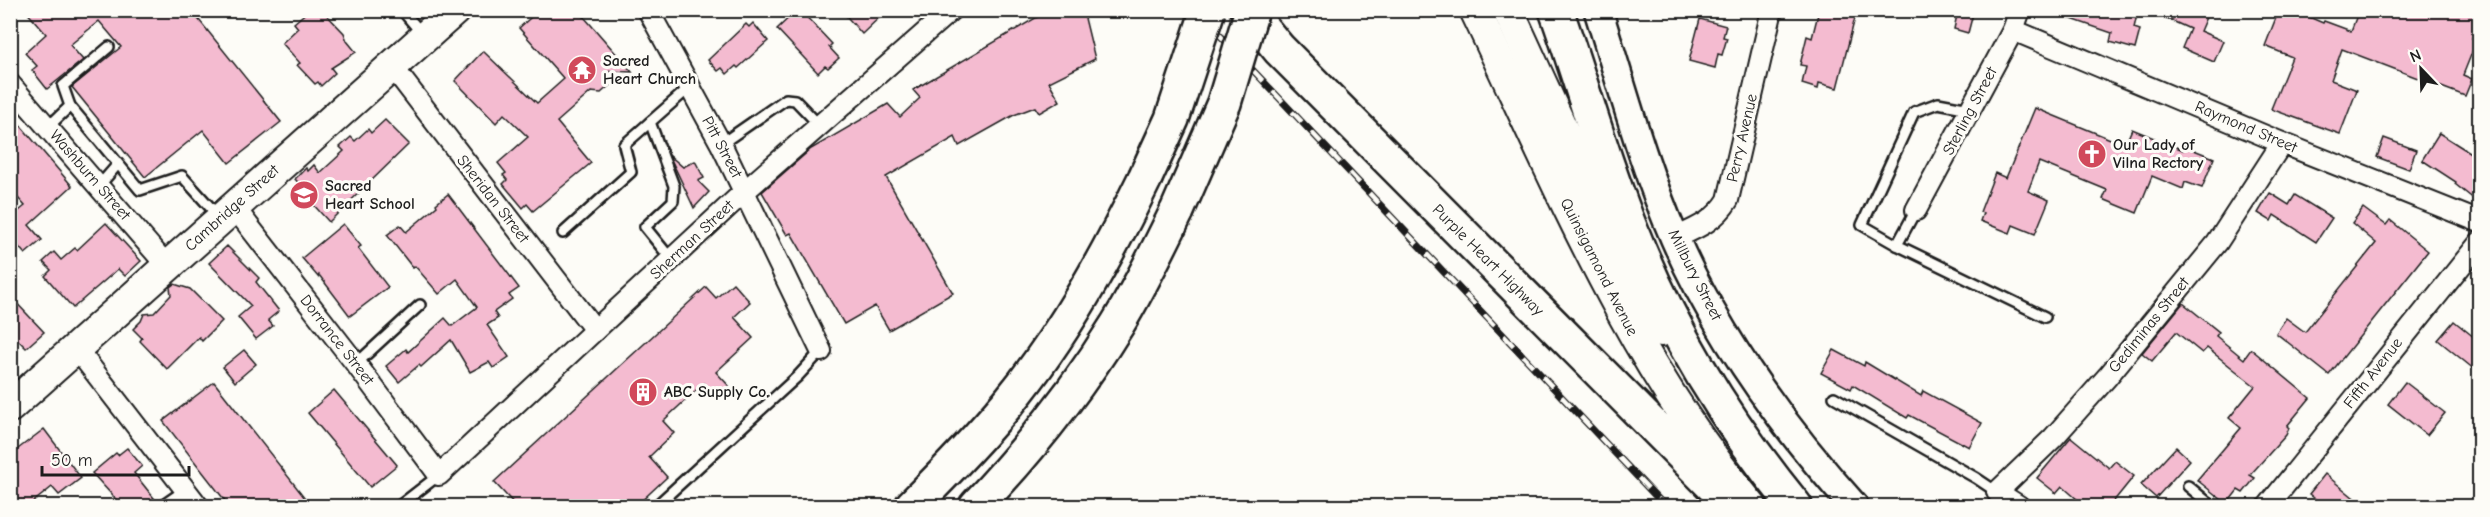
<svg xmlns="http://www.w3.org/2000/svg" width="2490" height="517" font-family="'Comic Neue',sans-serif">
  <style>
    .building { fill: #f4bbd0; stroke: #1c1c1c; stroke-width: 1.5 }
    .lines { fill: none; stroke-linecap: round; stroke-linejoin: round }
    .service-casing { stroke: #1c1c1c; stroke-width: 14 }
    .minor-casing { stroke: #1c1c1c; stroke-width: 24 }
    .secondary-casing { stroke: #1c1c1c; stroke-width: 32 }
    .primary-casing { stroke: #1c1c1c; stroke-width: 34 }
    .motorway-casing { stroke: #1c1c1c; stroke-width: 38 }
    .service { stroke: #fdfcf7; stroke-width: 9 }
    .minor { stroke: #fdfcf7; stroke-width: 20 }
    .secondary { stroke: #fdfcf7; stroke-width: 27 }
    .primary { stroke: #fdfcf7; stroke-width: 30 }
    .motorway { stroke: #fdfcf7; stroke-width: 33 }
    .rail-casing { stroke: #1c1c1c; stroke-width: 7 }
    .rail { stroke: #fdfcf7; stroke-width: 4.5; stroke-dasharray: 14; stroke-linecap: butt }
    .motorway-bridge-casing { stroke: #1c1c1c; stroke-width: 38; stroke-linecap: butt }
    .motorway-bridge { stroke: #fdfcf7; stroke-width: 33 }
    .labels { text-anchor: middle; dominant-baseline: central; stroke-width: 6; stroke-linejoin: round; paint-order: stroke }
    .poi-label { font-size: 16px; font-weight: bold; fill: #1c1c1c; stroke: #fdfcf7; text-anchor: start }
    .street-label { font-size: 16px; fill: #1c1c1c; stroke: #fdfcf7 }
  </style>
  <rect width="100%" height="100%" fill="#fdfcf7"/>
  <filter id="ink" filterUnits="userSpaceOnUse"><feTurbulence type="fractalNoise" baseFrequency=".0167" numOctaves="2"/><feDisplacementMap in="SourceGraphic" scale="12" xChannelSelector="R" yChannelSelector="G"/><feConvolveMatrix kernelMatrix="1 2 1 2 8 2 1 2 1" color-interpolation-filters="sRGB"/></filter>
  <g filter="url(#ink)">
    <g class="building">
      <polygon points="25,10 191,10 281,122 229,163 203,130 145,177 72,87 121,47 99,21 70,45 83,60 47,89 32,70 37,66 25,53 46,34"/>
      <polygon points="309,10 322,10 344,33 347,41 356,52 331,68 335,73 321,86 318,82 315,84 297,65 300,63 282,43 298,28 294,23"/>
      <polygon points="539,10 578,10 632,72 610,71 610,85 601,93 591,92 557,122 591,163 533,211 527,204 523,208 503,184 507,180 503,175 506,173 498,163 528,137 504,114 496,123 455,81 483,51 537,103 564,79 519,28"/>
      <polygon points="797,10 800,10 832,44 829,47 839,58 828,68 825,66 818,73 777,29"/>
      <polygon points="841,10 887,10 862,34"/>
      <polygon points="1049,10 1083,10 1095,59 1049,82 1060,101 1039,113 1035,107 1014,115 959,146 955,137 886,177 953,293 889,330 875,306 844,324 791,233 787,235 762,192 811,149 888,104 900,117 920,98 913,90"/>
      <polygon points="1819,10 1857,10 1837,88 1819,83 1818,89 1802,84 1806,66 1800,65 1807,36 1812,38"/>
      <polygon points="1958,10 1974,10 1968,33 1954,29"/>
      <polygon points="2054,10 2138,10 2134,28 2140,30 2135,49 2110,42 2112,33 2054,13"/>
      <polygon points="2148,10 2191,10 2206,17 2200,31 2223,41 2214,62 2182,48 2190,29"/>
      <polygon points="2279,10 2293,10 2323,23 2324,21 2351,31 2359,10 2480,10 2480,21 2472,38 2477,40 2463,75 2472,79 2465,96 2342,49 2331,80 2357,90 2340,134 2271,109 2292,57 2265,46"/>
      <polygon points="1700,19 1726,26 1723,37 1727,38 1722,55 1718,54 1715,68 1689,61"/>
      <polygon points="753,23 768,41 738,68 736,66 727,74 722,68 718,71 708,60 746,24 749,27"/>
      <polygon points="2035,108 2125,145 2132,129 2183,150 2184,146 2214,158 2202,188 2185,182 2183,189 2152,176 2137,213 2103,199 2107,190 2039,162 2028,191 2049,200 2035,234 2013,225 2010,233 1980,221 1983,213 1980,212 1995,173 2006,178"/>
      <polygon points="10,113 72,186 29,225 42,240 25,254 10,237 10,218 25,206 10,189"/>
      <polygon points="385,120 409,144 329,222 301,191 304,189 295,179 306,168 308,171 314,165 320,173 344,151 340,147 351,137 355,141 368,129 371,133"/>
      <polygon points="2439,133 2480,159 2480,204 2455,184 2456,182 2422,160"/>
      <polygon points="2384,138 2416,150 2409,169 2377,157"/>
      <polygon points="669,155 683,167 695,161 704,178 698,181 709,192 694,208"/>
      <polygon points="2270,193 2289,205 2295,195 2332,218 2316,242 2274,215 2271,221 2258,213"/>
      <polygon points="448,194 519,288 509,295 512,299 494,312 498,318 487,325 509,357 493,368 489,362 470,372 451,340 421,367 419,365 399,382 386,366 406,349 408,352 445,318 452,326 477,307 457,279 439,294 415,266 413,268 387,235 400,225 406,232 437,206 436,204"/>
      <polygon points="2363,208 2386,225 2390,220 2428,251 2329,375 2276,333 2286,318 2305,332 2376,243 2352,223"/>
      <polygon points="106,223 141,261 125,276 118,269 73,308 45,276 51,270 43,262 54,252 61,260 75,248 77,250"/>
      <polygon points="343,224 361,246 358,248 388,287 350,316 319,275 318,277 302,258"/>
      <polygon points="227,246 259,278 256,282 279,311 268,320 273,326 256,339 238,317 251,306 209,263"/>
      <polygon points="733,283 750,302 734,317 753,338 716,372 729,386 717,397 704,383 663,421 674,433 649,457 667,477 635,507 517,507 494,482 706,287 716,298"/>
      <polygon points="174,284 190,289 222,321 202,341 199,337 167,369 140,341 142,338 133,329 141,321 144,314 154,313 171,295 170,287"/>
      <polygon points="10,296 44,332 26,348 10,332"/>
      <polygon points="2183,303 2219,332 2216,336 2244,359 2251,349 2310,398 2287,426 2289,428 2286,435 2250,475 2255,478 2243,493 2238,490 2227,504 2197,480 2241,428 2229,418 2255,386 2207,348 2202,353 2176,332 2152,361 2142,353"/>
      <polygon points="2454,321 2480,342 2480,374 2438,340"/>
      <polygon points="244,350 256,364 235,382 223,367"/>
      <polygon points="1834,350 1864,366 1865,362 1921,396 1923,391 1982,423 1969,447 1909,415 1907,418 1853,385 1851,389 1821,373"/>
      <polygon points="214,382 312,507 230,507 163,421"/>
      <polygon points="2405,382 2445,413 2427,435 2388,404"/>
      <polygon points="334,390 397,465 370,487 308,413"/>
      <polygon points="44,429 81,478 59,495 52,487 27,507 10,507 10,455"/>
      <polygon points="2071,437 2109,468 2115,461 2134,476 2109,507 2086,507 2062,486 2056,493 2037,478"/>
      <polygon points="2176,447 2190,460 2156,498 2141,485"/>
      <polygon points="127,448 142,466 134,473 157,502 155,507 123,507 92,473 116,453 118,455"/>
      <polygon points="2325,474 2365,507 2325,507 2309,494"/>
    </g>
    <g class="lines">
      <g class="service-casing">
        <g id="service">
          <polyline points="402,10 423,35"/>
          <polyline points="70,106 63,86 109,47"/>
          <polyline points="650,122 674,186 673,201 645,227 671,259"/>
          <polyline points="48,127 70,106 140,190 182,176 219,217"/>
          <polyline points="721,144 786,99 795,100 819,125"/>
          <polyline points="98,187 118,164"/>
          <polyline points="1916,210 1897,245 2045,317"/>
          <polyline points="563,233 631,172 624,145 690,87"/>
          <polyline points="1897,245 1862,225 1914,112 1938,103 1970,109"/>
          <polyline points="356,364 420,305"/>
          <polyline points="1834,397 1976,478 1997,492"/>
          <polyline points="2188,486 2212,506"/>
          <polyline points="162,506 185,490"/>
          <polyline points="399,506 439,475"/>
          <polyline points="656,506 798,376 821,351"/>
        </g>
      </g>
      <g class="minor-casing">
        <g id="minor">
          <polyline points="648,10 721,144 821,351"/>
          <polyline points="2013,30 2282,143 2480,222"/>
          <polyline points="392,66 595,330"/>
          <polyline points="10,84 168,267"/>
          <polyline points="234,207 356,364 439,475 745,191 951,10"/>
          <polyline points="1916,210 2013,30 2020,10"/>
          <path d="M1675,238C1697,228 1715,221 1728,200L1772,10"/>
          <polyline points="76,348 198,506"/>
          <polyline points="2019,506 1997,492 2053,438 2108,376 2217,243 2282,143"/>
          <polyline points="2268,506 2480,242"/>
        </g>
      </g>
      <g class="secondary-casing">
        <path id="secondary" d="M1598,10C1622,86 1643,166 1675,239C1719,339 1782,426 1854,506"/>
      </g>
      <g class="primary-casing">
        <g id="primary">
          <path d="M1475,10C1557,181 1629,360 1751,506"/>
          <polyline points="1508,10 1619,253 1661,331"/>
          <polyline points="10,407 455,10"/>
        </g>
      </g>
      <g class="motorway-casing">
        <g id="motorway">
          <polyline points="1247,10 1279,49 1733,506"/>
          <path d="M1556,10C1582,83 1602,158 1631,230C1670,329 1728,424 1795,506"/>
          <path d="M912,506C945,473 978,439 1008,403C1064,335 1107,256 1145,178"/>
          <path d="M976,506C1028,451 1077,390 1117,325C1139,289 1158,250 1177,211"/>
        </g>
      </g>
      <use href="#service" class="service"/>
      <use href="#minor" class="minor"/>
      <use href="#secondary" class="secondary"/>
      <use href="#primary" class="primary"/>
      <use href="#motorway" class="motorway"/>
      <g class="rail-casing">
        <polyline id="rail" points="1196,10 1665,506"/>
      </g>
      <use href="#rail" class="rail"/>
      <g class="motorway-bridge-casing">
        <g id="motorway-bridge">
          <polyline points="1145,178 1172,119 1208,10"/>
          <polyline points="1177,211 1224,103 1252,10"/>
        </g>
      </g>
      <use href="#motorway-bridge" class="motorway-bridge"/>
    </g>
  </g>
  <defs>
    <g id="temple-disc" transform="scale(1.5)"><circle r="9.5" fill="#d1495b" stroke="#fdfcf7"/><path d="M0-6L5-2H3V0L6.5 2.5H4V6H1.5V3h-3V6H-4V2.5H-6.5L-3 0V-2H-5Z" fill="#fff"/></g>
    <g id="church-disc" transform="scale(1.5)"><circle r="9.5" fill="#d1495b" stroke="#fdfcf7"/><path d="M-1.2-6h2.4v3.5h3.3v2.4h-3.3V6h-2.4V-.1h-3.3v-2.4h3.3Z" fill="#fff"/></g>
    <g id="school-disc" transform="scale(1.5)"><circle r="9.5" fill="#d1495b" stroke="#fdfcf7"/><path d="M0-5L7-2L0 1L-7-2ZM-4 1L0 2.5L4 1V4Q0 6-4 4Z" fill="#fff"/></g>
    <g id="building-disc" transform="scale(1.5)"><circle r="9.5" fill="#d1495b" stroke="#fdfcf7"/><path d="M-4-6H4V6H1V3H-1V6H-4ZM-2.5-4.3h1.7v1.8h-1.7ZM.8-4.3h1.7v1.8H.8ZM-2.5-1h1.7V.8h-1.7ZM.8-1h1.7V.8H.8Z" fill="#fff"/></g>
  </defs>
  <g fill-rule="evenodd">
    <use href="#temple-disc" x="582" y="70"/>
    <use href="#church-disc" x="2092" y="154"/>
    <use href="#school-disc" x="304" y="195"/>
    <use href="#building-disc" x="643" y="392"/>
  </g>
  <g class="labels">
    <g class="poi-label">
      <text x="603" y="61">Sacred<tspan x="603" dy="18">Heart Church</tspan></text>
      <text x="2113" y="145">Our Lady of<tspan x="2113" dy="18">Vilna Rectory</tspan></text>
      <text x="325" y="186">Sacred<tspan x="325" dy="18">Heart School</tspan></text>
      <text x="664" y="392">ABC Supply Co.</text>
    </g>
    <g class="street-label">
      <text transform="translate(1970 111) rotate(-62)">Sterling Street</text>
      <text transform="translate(2246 127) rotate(23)">Raymond Street</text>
      <text transform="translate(1742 138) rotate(-77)">Perry Avenue</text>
      <text transform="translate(722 147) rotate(62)">Pitt Street</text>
      <text transform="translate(90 175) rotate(49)">Washburn Street</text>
      <text transform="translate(493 199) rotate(52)">Sheridan Street</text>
      <text transform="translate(232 208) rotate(-42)">Cambridge Street</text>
      <text transform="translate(692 240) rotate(-43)">Sherman Street</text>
      <text transform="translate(1488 260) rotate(45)">Purple Heart Highway</text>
      <text transform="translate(1599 267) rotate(63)">Quinsigamond Avenue</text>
      <text transform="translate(1695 275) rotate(63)">Millbury Street</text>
      <text transform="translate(2149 325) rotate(-51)">Gediminas Street</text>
      <text transform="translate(337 340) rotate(52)">Dorrance Street</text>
      <text transform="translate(2373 373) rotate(-52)">Fifth Avenue</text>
    </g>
  </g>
  <rect width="2490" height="517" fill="none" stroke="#fdfcf7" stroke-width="36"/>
  <rect x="18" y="18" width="2454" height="481" fill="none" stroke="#1c1c1c" stroke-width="2" filter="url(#ink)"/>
  <g transform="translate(2421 69) rotate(337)" stroke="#fdfcf7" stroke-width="4.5" paint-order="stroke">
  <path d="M0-4.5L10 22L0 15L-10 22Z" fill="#1c1c1c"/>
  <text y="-9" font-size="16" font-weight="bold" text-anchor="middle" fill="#1c1c1c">N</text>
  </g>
  <path d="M42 466v9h147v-9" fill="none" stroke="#1c1c1c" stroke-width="3"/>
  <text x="51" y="466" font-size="18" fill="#1c1c1c" stroke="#fdfcf7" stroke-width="4.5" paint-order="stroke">50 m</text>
</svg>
